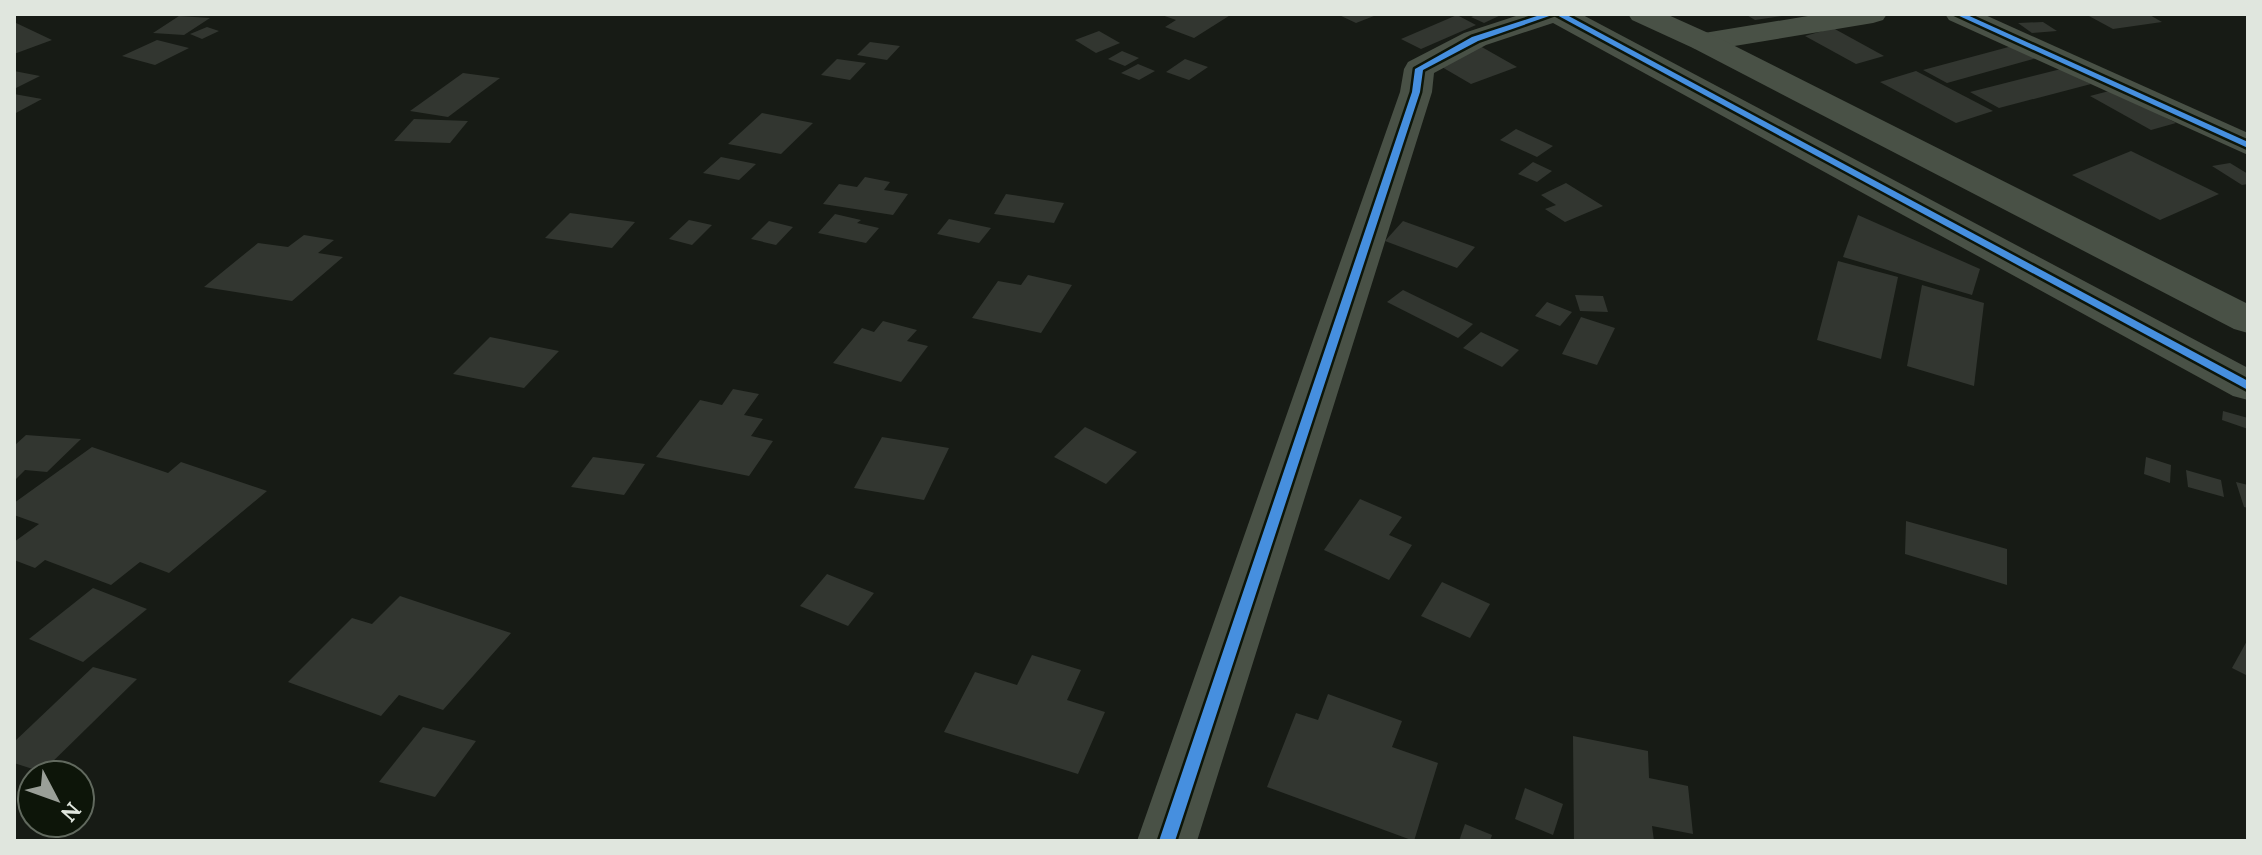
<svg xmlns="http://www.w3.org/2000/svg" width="2262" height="855" font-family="Lora,serif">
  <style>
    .building { fill: #323630 }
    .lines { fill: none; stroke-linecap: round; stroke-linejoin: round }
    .minor { fill: #495146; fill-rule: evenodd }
    .tertiary { fill: #495146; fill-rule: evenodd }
    .cycleway-casing { stroke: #0d1509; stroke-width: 5 }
    .cycleway { fill: #468fdf; fill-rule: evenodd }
  </style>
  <rect width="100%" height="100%" fill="#171b15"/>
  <g class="building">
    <polygon points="1159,14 1232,14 1194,38 1165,27 1176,20"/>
    <polygon points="1337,14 1379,14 1356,23"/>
    <polygon points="1478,14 1503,14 1484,23 1471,17"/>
    <polygon points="1745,14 1782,14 1782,16 1755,20"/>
    <polygon points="2098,14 2148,14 2162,22 2113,29 2089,16"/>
    <polygon points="1457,15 1476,25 1421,49 1401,39"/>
    <polygon points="179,16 210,18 184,35 153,33"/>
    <polygon points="14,22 52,40 14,54"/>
    <polygon points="2043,22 2057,31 2032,33 2018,23"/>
    <polygon points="207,27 219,31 202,39 190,34"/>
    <polygon points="1833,28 1884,56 1856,64 1805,36"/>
    <polygon points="1099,31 1120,43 1096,53 1075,40"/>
    <polygon points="157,40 189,48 155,65 122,56"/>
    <polygon points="870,42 900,46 887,60 857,55"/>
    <polygon points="2016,45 2040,57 1947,83 1923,70"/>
    <polygon points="1480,46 1517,67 1471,84 1435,63"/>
    <polygon points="1122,51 1139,58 1125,66 1108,59"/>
    <polygon points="837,59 866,63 850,80 821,75"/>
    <polygon points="1185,59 1208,67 1189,80 1166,72"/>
    <polygon points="1138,64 1155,71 1139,80 1121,73"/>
    <polygon points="2061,69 2091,84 1999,108 1970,92"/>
    <polygon points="14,71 40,76 14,89"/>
    <polygon points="1916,71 1993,111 1956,123 1880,82"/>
    <polygon points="463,73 500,78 448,117 410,111"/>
    <polygon points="2113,90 2176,123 2151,130 2090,96"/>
    <polygon points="14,94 42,99 14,114"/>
    <polygon points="762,113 813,123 781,154 728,144"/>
    <polygon points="414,119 468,121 450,143 394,141"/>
    <polygon points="1516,129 1553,146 1537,157 1500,140"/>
    <polygon points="2131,151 2219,194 2160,220 2072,175"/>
    <polygon points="721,157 756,164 739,180 703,173"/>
    <polygon points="1533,162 1552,171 1537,182 1518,174"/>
    <polygon points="2230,163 2248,174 2248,184 2242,185 2212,166"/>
    <polygon points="865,177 890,182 884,190 908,194 893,215 823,204 839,184 857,187"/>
    <polygon points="1566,183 1603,206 1565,222 1545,209 1556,205 1541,195"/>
    <polygon points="1006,194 1064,203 1054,223 994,214"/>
    <polygon points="570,213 635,222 612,248 545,238"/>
    <polygon points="835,214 861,220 857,223 879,228 866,243 818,233"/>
    <polygon points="1858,215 1980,269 1972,295 1843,257"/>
    <polygon points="949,219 991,228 979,243 937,234"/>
    <polygon points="689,220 712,225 692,245 669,239"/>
    <polygon points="769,221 793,227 776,245 751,239"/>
    <polygon points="1403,221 1475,247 1457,268 1385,241"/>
    <polygon points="304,235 334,240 318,253 343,257 292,301 204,287 258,243 288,247"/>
    <polygon points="1838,261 1898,277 1881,359 1817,340"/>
    <polygon points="1028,275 1072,285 1041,333 972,318 998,281 1021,285"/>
    <polygon points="1922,285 1984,303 1974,386 1907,366"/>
    <polygon points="1403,290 1473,324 1458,338 1387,302"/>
    <polygon points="1575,295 1603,296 1608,312 1580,311"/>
    <polygon points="1547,302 1572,312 1560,326 1535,316"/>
    <polygon points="1581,317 1615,328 1597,365 1562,354"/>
    <polygon points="883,321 917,330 907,341 928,346 901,382 833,363 862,328 874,332"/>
    <polygon points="1481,332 1519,350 1502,367 1463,348"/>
    <polygon points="490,337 559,351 524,388 453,374"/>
    <polygon points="733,389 759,394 744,415 763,419 751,436 773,441 749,476 656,457 700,400 722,405"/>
    <polygon points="2223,411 2248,418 2248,429 2222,420"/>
    <polygon points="1085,427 1137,452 1106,484 1054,457"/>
    <polygon points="26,435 81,439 47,472 25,470 14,481 14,446"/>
    <polygon points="882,437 949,448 924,500 854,488"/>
    <polygon points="92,447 168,473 181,462 267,491 169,573 140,562 111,585 45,560 35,568 14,560 14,542 39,524 14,515 14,503"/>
    <polygon points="593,457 645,464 624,495 571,487"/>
    <polygon points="2146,457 2171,465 2170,483 2144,474"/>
    <polygon points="2186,470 2221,480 2224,497 2188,487"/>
    <polygon points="2236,482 2248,485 2248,508 2244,507"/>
    <polygon points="1360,499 1402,517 1389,535 1412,545 1389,580 1324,550"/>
    <polygon points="1906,521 2007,549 2007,585 1905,554"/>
    <polygon points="827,574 874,593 848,626 800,606"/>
    <polygon points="1442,582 1490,604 1470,638 1421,616"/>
    <polygon points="93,588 147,609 83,662 29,639"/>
    <polygon points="400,596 511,633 443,710 399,695 381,716 288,682 352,618 372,624"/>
    <polygon points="2248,639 2248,676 2232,668"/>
    <polygon points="1032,655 1081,670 1067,700 1105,712 1078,774 944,732 975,672 1017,685"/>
    <polygon points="93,667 137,679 42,772 14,763 14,742"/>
    <polygon points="1328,694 1402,721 1392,747 1438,763 1414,841 1267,787 1296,713 1318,720"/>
    <polygon points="423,727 476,741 435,797 379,782"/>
    <polygon points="1573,736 1648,751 1649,778 1688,786 1693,834 1652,826 1654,841 1574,841"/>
    <polygon points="1525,788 1563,804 1553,835 1515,819"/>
    <polygon points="1465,824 1492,835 1490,841 1459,841"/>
  </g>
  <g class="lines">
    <g class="minor">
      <polygon points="1522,14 1581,14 2248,368 2248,400 2233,396 1553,23 1486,45 1434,73 1432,92 1197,841 1137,841 1400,92 1404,69 1408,62 1464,33"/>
      <polygon points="1820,14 1887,14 1883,20 1873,23 1704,51 1693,48 1689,42 1693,36 1704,33"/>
      <polygon points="1945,14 1983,14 2248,133 2248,155 1949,20"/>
    </g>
    <polygon class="tertiary" points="1628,14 1666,14 1715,36 2248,304 2248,333 2234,329 1693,48 1632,20"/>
    <g class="cycleway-casing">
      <g id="cycleway">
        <polygon points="1543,14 1555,14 1478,41 1423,70 1420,92 1175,841 1159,841 1412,92 1415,69 1472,37"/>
        <polygon points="1555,14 1565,14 2248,381 2248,390"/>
        <polygon points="1955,14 1965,14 2248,142 2248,148"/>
      </g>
    </g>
    <use href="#cycleway" class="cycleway"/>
  </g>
  <rect width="2262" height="855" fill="none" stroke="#e0e6de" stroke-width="32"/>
  <g transform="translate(56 799) rotate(131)"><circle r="38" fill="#0d1509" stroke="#61695e" stroke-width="2"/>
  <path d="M0-6L14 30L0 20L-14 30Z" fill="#9a9f98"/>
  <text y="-12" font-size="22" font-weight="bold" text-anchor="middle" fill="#e0e6de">N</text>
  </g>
</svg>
